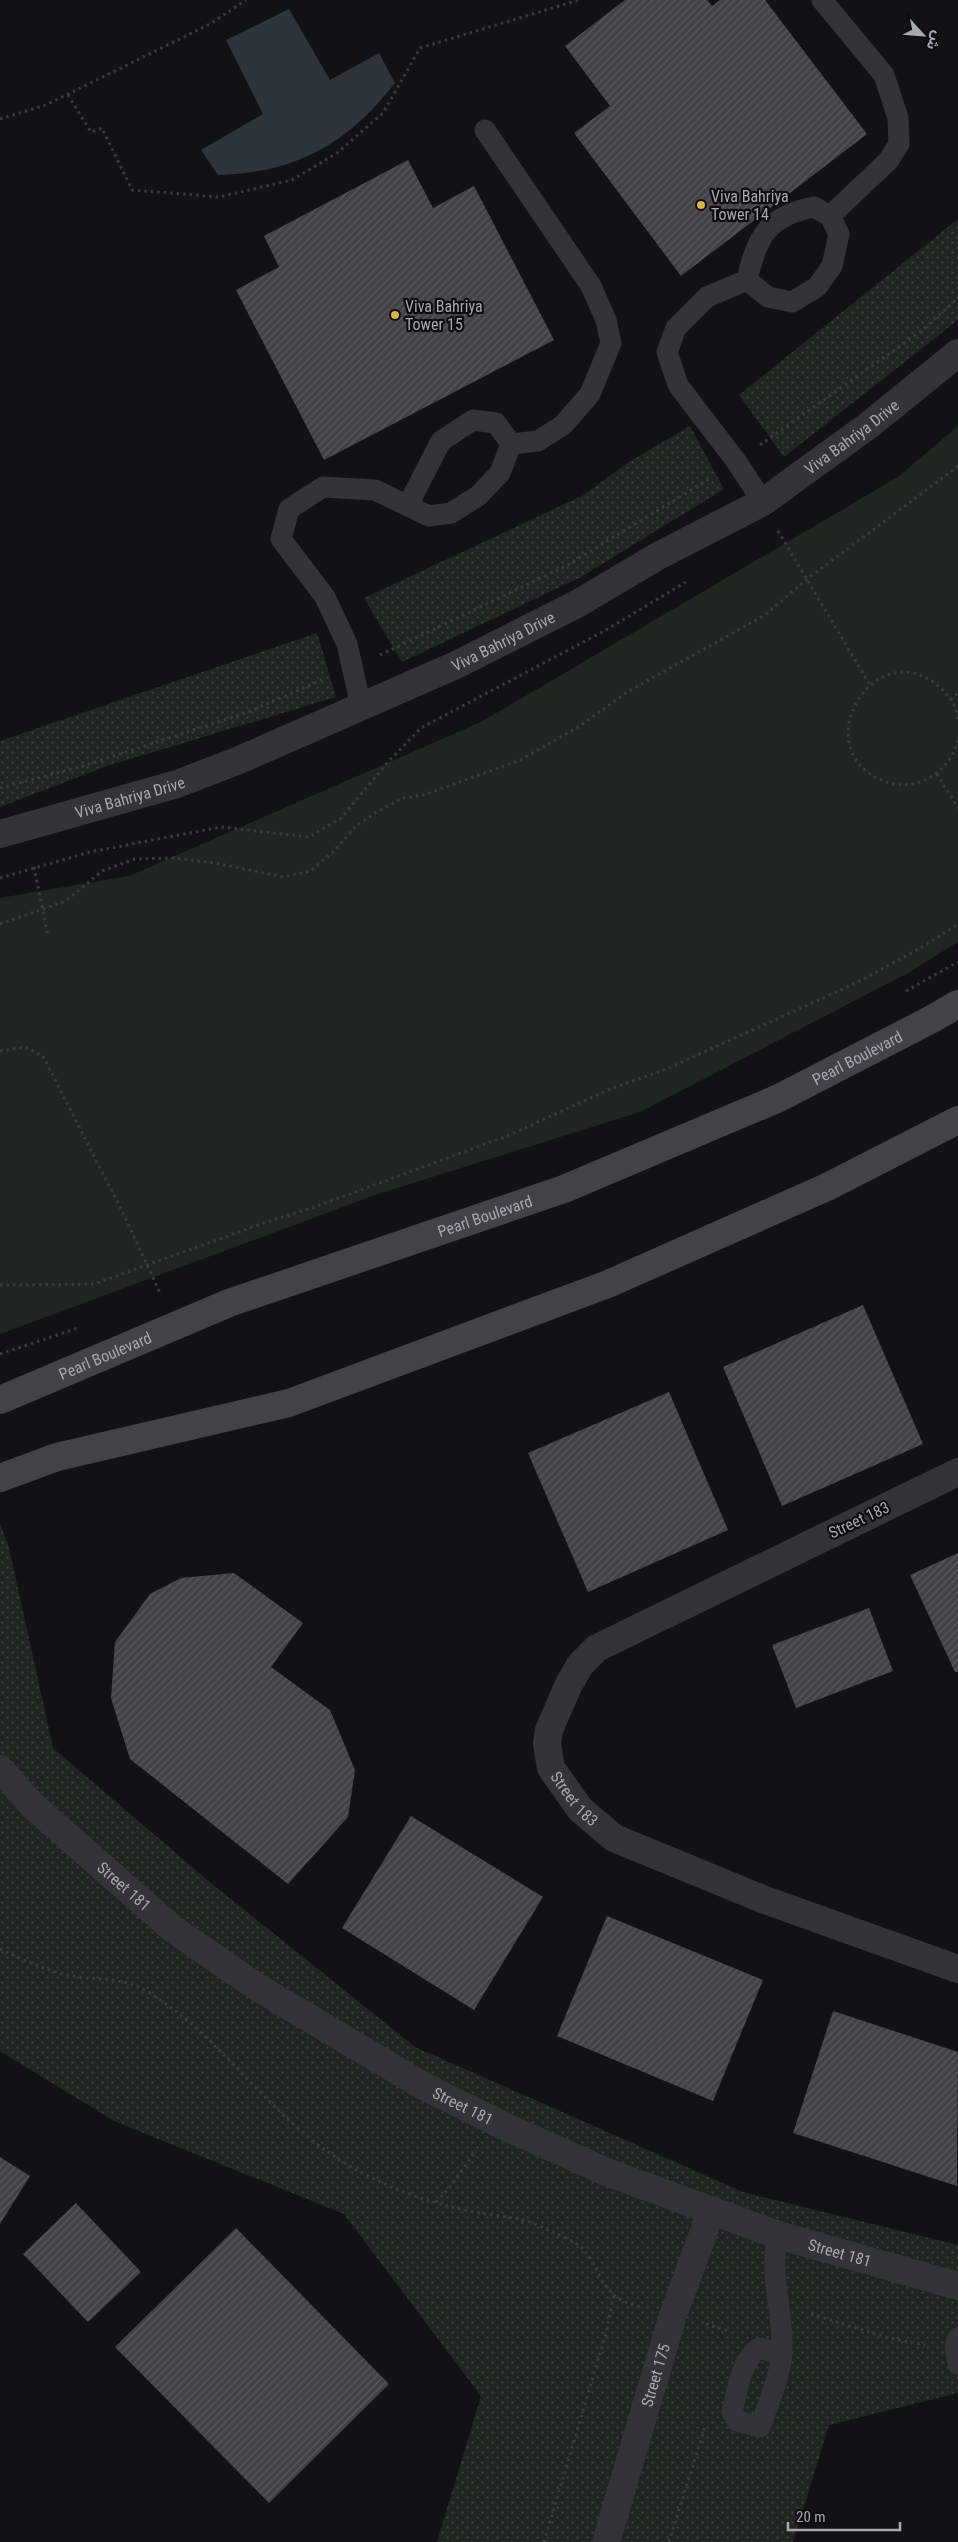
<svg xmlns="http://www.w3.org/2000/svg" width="958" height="2542" font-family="'Roboto Condensed','Noto Sans Arabic',sans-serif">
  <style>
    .green { fill: #1f2620 }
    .garden { fill: url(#garden-dots) }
    .water { fill: #2d343b }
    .building { fill: url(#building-hatch) }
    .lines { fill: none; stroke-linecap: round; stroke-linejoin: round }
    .path { stroke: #3a3b3f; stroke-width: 3; stroke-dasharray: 2.5 4; stroke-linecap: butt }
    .service { stroke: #343438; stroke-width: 21 }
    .minor { stroke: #343438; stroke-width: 28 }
    .secondary { stroke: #424348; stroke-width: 28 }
    .poi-dot { fill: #dab444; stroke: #0d0d0f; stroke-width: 2 }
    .labels { text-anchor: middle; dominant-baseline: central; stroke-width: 4.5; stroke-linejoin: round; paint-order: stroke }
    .poi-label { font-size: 16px; fill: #a6a8b2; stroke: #0d0d0f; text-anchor: start }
    .street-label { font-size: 16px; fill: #a6a8b2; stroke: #0d0d0f }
  </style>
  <defs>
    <pattern id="garden-dots" width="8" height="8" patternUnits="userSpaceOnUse" patternTransform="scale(1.25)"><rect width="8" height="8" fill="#1f2620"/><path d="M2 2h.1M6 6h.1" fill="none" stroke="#3d433e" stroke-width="1.8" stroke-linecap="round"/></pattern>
    <pattern id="building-hatch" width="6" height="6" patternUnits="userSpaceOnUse" patternTransform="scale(1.25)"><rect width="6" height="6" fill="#424246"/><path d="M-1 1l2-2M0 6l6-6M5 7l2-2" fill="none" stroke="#5a5a5e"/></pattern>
  </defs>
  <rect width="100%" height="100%" fill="#121214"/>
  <polygon class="green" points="958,426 958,942 908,973 640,1112 378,1194 0,1334 0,898 129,876 481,722 898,477"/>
  <g class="garden">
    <polygon points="958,219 958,320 784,457 739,395"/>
    <polygon points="690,426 724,489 581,577 402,662 364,598 582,496 629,462"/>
    <polygon points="317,633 336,697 107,766 0,807 0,741"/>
    <polygon points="0,1524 9,1548 53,1748 212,1884 415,2047 743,2192 958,2245 958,2393 829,2425 793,2542 437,2542 481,2396 344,2214 114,2121 0,2051"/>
  </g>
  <path class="water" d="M289,9L330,80L379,53L395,83C347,144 296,173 218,175L201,150L263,114L226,40Z"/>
  <g class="building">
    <polygon points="625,0 707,0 712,6 720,0 765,0 867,134 681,276 574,133 610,106 565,46"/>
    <polygon points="408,160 433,208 474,186 554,340 324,460 236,290 279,267 264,236"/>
    <polygon points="863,1305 923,1444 782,1506 723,1367"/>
    <polygon points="669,1392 728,1530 588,1592 528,1453"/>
    <polygon points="958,1553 958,1672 955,1672 910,1575"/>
    <polygon points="234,1573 303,1623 271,1667 330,1710 355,1770 348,1817 288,1884 130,1759 111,1698 115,1642 150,1594 181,1578"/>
    <polygon points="869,1608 893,1671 796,1708 772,1645"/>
    <polygon points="411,1816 543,1897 474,2010 342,1928"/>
    <polygon points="607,1916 763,1980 713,2101 557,2036"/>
    <polygon points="833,2011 958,2052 957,2186 793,2133"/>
    <polygon points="0,2157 30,2176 0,2224"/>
    <polygon points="76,2203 141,2272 88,2322 23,2254"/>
    <polygon points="236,2228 389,2384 269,2503 115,2347"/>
  </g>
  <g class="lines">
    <g class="path">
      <polyline points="68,95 91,132 102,128 132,190 219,197 292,180 337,153 383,113 420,48 579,0"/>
      <polyline points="0,119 46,105 210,24 246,0"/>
      <polyline points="760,445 920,332 958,298"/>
      <polyline points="778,531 870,685"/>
      <polyline points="380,655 566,566 711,478"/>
      <polyline points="951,700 958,693"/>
      <path d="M958,719C956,703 946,691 933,682C871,639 808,748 881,780C914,795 950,773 958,740"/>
      <polyline points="937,774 958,808"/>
      <polyline points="0,788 83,766 246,713 324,679"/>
      <polyline points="34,867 48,936"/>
      <polyline points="0,878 90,852 221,827 309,837 341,818 388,762 421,728 606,630 686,582"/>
      <polyline points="0,924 66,901 102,871 135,859 174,858 215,863 284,877 310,871 332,853 356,826 378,811 403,798 424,795 520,760 578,727 629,691 765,615 806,580 958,466"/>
      <polyline points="906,991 958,962"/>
      <polyline points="0,1051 25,1047 43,1056 124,1215 161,1295"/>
      <polyline points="0,1285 94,1284 264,1223 312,1208 507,1136 608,1090 669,1068 856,983 922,947 958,924"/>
      <polyline points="0,1354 78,1328"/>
      <path d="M0,1949C26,1961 50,1973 79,1977C105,1981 123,1977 148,1992C223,2038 269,2117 343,2162C382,2186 430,2204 475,2212C503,2218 517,2215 544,2228C556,2234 576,2241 584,2250C595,2263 601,2284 614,2295C620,2301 634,2305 641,2307"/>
      <polyline points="436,2202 450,2187 476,2150"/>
      <polyline points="811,2314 885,2337 925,2345"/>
      <polyline points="706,2324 731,2332"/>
      <polyline points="544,2542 606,2333 614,2295"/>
      <polyline points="669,2542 705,2427"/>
    </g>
    <g class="service">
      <polyline points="822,0 884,75 898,118 899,144 888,161 830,216"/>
      <polyline points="485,130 591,286 606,320 611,343 590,394 563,425 538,441 511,444"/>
      <path d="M814,207L830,216L839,234L832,266L817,287L792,302L768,297L747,280C757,236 768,216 814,207Z"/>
      <polyline points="747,280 707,297 676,328 667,352 678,385 736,461 763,502"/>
      <polyline points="361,706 347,644 325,597 281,539 289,509 323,487 375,490 429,516 451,513 478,496 500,473 511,444 496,423 473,420 441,441 408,505"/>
      <path d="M778,2235C768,2274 784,2313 782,2353C781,2375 767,2406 760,2427L737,2421L732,2411C738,2390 740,2362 759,2348L782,2354"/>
      <polyline points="958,2338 955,2347 958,2364"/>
    </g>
    <g class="minor">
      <path id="s1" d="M0,834L177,784L237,761L456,665L577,604L658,556L763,502L869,425L958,353"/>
      <path id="s2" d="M958,1472L597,1648L580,1665L568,1686L549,1730L547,1744L551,1768L580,1809L614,1838L765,1900L958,1969"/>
      <path id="s3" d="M0,1769L33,1806L173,1929L257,1987L425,2087L508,2128L609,2173L778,2235L958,2286"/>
      <path id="s4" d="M606,2542L673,2315L712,2210"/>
    </g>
    <g class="secondary">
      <path id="s5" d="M0,1400L229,1303L564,1189L779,1098L932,1019L958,1004"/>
      <polyline points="0,1478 57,1457 289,1403 608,1284 827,1187 958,1120"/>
    </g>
  </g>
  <g class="poi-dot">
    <circle cx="701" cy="205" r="5"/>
    <circle cx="395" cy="315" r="5"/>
  </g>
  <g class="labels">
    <g class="poi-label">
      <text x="711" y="196">Viva Bahriya<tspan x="711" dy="18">Tower 14</tspan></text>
      <text x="405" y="306">Viva Bahriya<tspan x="405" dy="18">Tower 15</tspan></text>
    </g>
    <g class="street-label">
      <text stroke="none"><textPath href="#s1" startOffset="945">Viva Bahriya Drive</textPath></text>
      <text stroke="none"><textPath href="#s1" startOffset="540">Viva Bahriya Drive</textPath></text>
      <text stroke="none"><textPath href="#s1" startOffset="135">Viva Bahriya Drive</textPath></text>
      <text stroke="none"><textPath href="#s5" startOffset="924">Pearl Boulevard</textPath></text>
      <text stroke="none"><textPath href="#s5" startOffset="519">Pearl Boulevard</textPath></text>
      <text stroke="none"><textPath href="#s5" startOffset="114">Pearl Boulevard</textPath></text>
      <text transform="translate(859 1520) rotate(-25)">Street 183</text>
      <text stroke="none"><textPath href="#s2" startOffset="575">Street 183</textPath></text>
      <text stroke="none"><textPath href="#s3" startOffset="171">Street 181</textPath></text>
      <text stroke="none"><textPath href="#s3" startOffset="576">Street 181</textPath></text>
      <text stroke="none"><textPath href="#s3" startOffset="981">Street 181</textPath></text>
      <text stroke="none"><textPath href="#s4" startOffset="174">Street 175</textPath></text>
    </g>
  </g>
  <g transform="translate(923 35) rotate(116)" stroke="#0d0d0f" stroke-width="4" paint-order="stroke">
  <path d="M0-4L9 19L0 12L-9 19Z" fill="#a6a8b2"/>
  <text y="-8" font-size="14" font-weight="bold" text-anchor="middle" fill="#a6a8b2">ش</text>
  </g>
  <path d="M788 2522v8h112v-8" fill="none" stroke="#a6a8b2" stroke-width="2.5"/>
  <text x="796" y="2522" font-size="15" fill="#a6a8b2" stroke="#0d0d0f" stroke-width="4" paint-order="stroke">20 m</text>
</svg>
